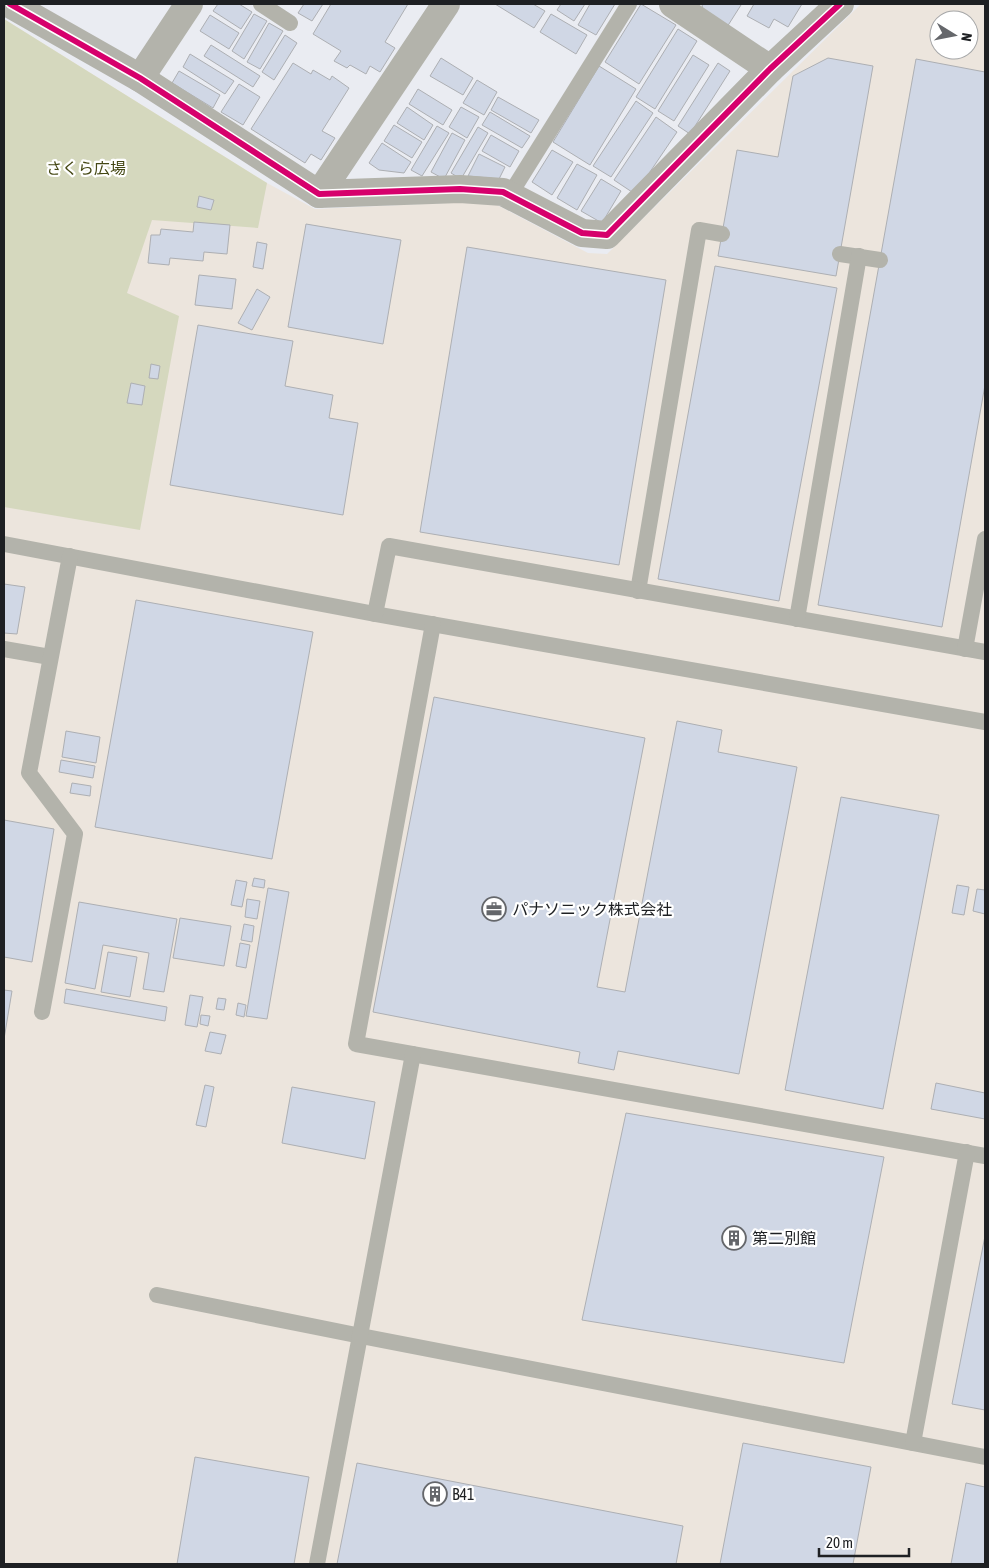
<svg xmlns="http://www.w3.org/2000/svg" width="989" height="1568" font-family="'Asap Condensed','Noto Sans JP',sans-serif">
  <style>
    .commercial { fill: #ece5dd; fill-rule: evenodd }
    .green { fill: #d5d8be }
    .building { fill: #d0d7e5; stroke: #adafb3 }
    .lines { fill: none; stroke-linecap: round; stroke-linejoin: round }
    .service { stroke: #b3b3ab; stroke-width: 16 }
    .minor { stroke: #b3b3ab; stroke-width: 28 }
    .cycleway-casing { stroke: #fff; stroke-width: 9 }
    .cycleway { stroke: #d6006c; stroke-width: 6 }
    .labels { text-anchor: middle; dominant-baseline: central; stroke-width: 4.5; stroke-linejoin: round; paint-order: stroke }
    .park-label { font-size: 16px; fill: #454814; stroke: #fff }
    .poi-label { font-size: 16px; fill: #1e2023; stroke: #fff; text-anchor: start }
  </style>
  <rect width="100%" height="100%" fill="#eaecf2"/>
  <path class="commercial" d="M861,4H985V1564H4V19L267,183L315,209L467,202L497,205L588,253L607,254ZM939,20H969V50H939Z"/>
  <polygon class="green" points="4,19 267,183 258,228 152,220 127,293 179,316 140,530 4,507"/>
  <g class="building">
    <polygon points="218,4 239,4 252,12 241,29 213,11"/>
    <polygon points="304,4 323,4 312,21 298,13"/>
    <polygon points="331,4 408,4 385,42 395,48 380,72 370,66 366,74 350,65 347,68 334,61 341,51 313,34"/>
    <polygon points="495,4 533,4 545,11 534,28"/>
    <polygon points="561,4 585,4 574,21 557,10"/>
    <polygon points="590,4 615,4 596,35 578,25"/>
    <polygon points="641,4 676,25 639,84 605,62"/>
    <polygon points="702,4 739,4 741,5 727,27 703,12"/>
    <polygon points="754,4 802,4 788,27 774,19 769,28 747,16"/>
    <polygon points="254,14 267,21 244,59 232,51"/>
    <polygon points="551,14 587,35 576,54 540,32"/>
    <polygon points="210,15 239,33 229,49 200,31"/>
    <polygon points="269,23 283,31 260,69 247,62"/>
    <polygon points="678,29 697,41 655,109 636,97"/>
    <polygon points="285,35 297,43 274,80 262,72"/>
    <polygon points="211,45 260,76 253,87 204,56"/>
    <polygon points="190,54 234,81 225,94 183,67"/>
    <polygon points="693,55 709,65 674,121 658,111"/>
    <polygon points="441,58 473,78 463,95 430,76"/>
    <polygon points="828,58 873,66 836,276 718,256 737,150 778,157 793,76"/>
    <polygon points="916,59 985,72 985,385 942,627 818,605"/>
    <polygon points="293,63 311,74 313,70 330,80 332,76 349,88 322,131 335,138 321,160 311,154 305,163 251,129"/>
    <polygon points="718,63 730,71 690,134 678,126"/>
    <polygon points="599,66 636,89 590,165 553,142"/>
    <polygon points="179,71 220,95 213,108 172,83"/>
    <polygon points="477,80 497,92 484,115 463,103"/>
    <polygon points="239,84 260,97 243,125 221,112"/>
    <polygon points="418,89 452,110 443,125 409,104"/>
    <polygon points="498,97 539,120 531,133 491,110"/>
    <polygon points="636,101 653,113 611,177 593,166"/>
    <polygon points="407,107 433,125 424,140 397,123"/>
    <polygon points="461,107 479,117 467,138 449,127"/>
    <polygon points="490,112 530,136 522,148 482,125"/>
    <polygon points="656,117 677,132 635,194 614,180"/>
    <polygon points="394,125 422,142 412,158 384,141"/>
    <polygon points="437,126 449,133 422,176 411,170"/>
    <polygon points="478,127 488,133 461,179 451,173"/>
    <polygon points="452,133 465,140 444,179 431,172"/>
    <polygon points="491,135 519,151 510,167 482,151"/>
    <polygon points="382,143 411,162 404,173 379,170 369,163"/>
    <polygon points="552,150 573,162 552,195 532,182"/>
    <polygon points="479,154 505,167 499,179 468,176"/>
    <polygon points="577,164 597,175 577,210 557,198"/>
    <polygon points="601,179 621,191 602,223 581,211"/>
    <polygon points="199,196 214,200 211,210 197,207"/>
    <polygon points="194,222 230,225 227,254 204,252 203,261 170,258 169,265 148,263 151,235 160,235 161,229 193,232"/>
    <polygon points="306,224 401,240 383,344 288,327"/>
    <polygon points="257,242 267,244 263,269 253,267"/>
    <polygon points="467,247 666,280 619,565 420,532"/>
    <polygon points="715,266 837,288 779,601 658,579"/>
    <polygon points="199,275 236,279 232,309 195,305"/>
    <polygon points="257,289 270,297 252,330 238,323"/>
    <polygon points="198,325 293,341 285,386 333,395 329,418 358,423 343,515 170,485"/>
    <polygon points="151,364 160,366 158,379 149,378"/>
    <polygon points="131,383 145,386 142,405 127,403"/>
    <polygon points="4,584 25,587 17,634 4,633"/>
    <polygon points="136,600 313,632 272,859 95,827"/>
    <polygon points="434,697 645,738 597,987 625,992 677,721 722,730 718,752 797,767 739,1074 618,1051 614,1070 578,1063 580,1052 373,1012"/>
    <polygon points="66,731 100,737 96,763 62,757"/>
    <polygon points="61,760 95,766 93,778 59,772"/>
    <polygon points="72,783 91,786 90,796 70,793"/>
    <polygon points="841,797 939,815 883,1109 785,1090"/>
    <polygon points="4,820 54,829 32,962 4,957"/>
    <polygon points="254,878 265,880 264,888 252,886"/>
    <polygon points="236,880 247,882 242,907 231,905"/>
    <polygon points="957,885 969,887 964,915 952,913"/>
    <polygon points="268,888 289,892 267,1019 246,1016"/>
    <polygon points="977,889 985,890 985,914 973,911"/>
    <polygon points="247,899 260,901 257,919 245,917"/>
    <polygon points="79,902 177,919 164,992 143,989 149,953 103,945 95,989 65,983"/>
    <polygon points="180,918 231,926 224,966 173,958"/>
    <polygon points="244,924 254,926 252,942 241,940"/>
    <polygon points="240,943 250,945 246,968 236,966"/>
    <polygon points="108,952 137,957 130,997 101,992"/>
    <polygon points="66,989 167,1007 165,1021 64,1003"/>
    <polygon points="4,990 12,991 4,1039"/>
    <polygon points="190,995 203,997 197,1027 185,1025"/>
    <polygon points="218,998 226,999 224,1010 216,1009"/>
    <polygon points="238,1003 246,1005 244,1017 236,1015"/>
    <polygon points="201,1015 210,1016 208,1026 200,1024"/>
    <polygon points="210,1032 226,1035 221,1054 205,1051"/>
    <polygon points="936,1083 985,1093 985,1119 931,1109"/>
    <polygon points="205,1085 214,1087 206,1127 196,1125"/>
    <polygon points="292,1087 375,1102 365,1159 282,1143"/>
    <polygon points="626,1113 884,1157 844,1363 582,1320"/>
    <polygon points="985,1236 985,1410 952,1404"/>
    <polygon points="743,1443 871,1467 853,1564 720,1564"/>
    <polygon points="195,1457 309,1477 294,1564 177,1564"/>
    <polygon points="357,1463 683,1526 676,1564 337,1564"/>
    <polygon points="966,1483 985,1487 985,1564 951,1564"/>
  </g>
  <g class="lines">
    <g class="service">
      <polyline points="261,4 290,23"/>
      <polyline points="509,196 629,4"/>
      <polyline points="840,254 880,260"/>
      <polyline points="4,544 375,614 985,722"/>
      <polyline points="638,591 699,230 722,234"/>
      <polyline points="375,614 389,546 985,652"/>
      <polyline points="797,619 859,256"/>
      <polyline points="433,624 356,1044 985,1156"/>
      <polyline points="4,649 50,657"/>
      <polyline points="965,649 985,539"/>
      <polyline points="42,1012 75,834 29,773 70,556"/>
      <polyline points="157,1295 361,1336 985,1457"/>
      <polyline points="913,1443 967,1152"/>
      <polyline points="317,1564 413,1054"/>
    </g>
    <g class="minor">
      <polyline points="10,4 140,78 319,194 460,189 503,192 582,233 607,235 770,69 840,4"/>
      <polyline points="673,4 770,69"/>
      <polyline points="140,78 189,4"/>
      <polyline points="319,194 446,4"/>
    </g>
    <g class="cycleway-casing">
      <polyline id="cycleway" points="10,4 140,78 319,194 460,189 503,192 582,233 607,235 770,69 840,4"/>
    </g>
    <use href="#cycleway" class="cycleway"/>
  </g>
  <defs>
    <g id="office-ring" transform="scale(1.25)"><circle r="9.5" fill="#fff" stroke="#65676b" stroke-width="1.5"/><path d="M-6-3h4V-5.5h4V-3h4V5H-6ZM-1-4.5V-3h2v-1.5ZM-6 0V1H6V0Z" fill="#65676b"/></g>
    <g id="building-ring" transform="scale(1.25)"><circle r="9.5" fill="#fff" stroke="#65676b" stroke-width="1.5"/><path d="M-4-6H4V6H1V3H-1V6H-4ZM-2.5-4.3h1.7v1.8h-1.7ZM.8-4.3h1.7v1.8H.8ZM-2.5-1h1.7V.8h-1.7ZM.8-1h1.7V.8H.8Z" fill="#65676b"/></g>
  </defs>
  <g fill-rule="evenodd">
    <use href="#office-ring" x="494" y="909"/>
    <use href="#building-ring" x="734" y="1238"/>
    <use href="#building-ring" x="435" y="1494"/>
  </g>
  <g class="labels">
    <g class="park-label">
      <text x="86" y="168">さくら広場</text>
    </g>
    <g class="poi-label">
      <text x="512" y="909">パナソニック株式会社</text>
      <text x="752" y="1238">第二別館</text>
      <text x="452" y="1494">B41</text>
    </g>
  </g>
  <rect width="989" height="1568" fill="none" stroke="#1e2023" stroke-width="10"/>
  <g transform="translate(954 35) rotate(100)"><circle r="24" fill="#ffffff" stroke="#a5a6a7"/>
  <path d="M0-4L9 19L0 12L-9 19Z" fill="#65676b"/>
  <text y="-8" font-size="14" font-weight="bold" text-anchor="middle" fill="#1e2023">N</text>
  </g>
  <path d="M819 1548v8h90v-8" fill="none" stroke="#1e2023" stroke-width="2.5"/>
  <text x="826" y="1548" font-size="15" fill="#1e2023" stroke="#ffffff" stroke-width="4" paint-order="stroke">20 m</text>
</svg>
